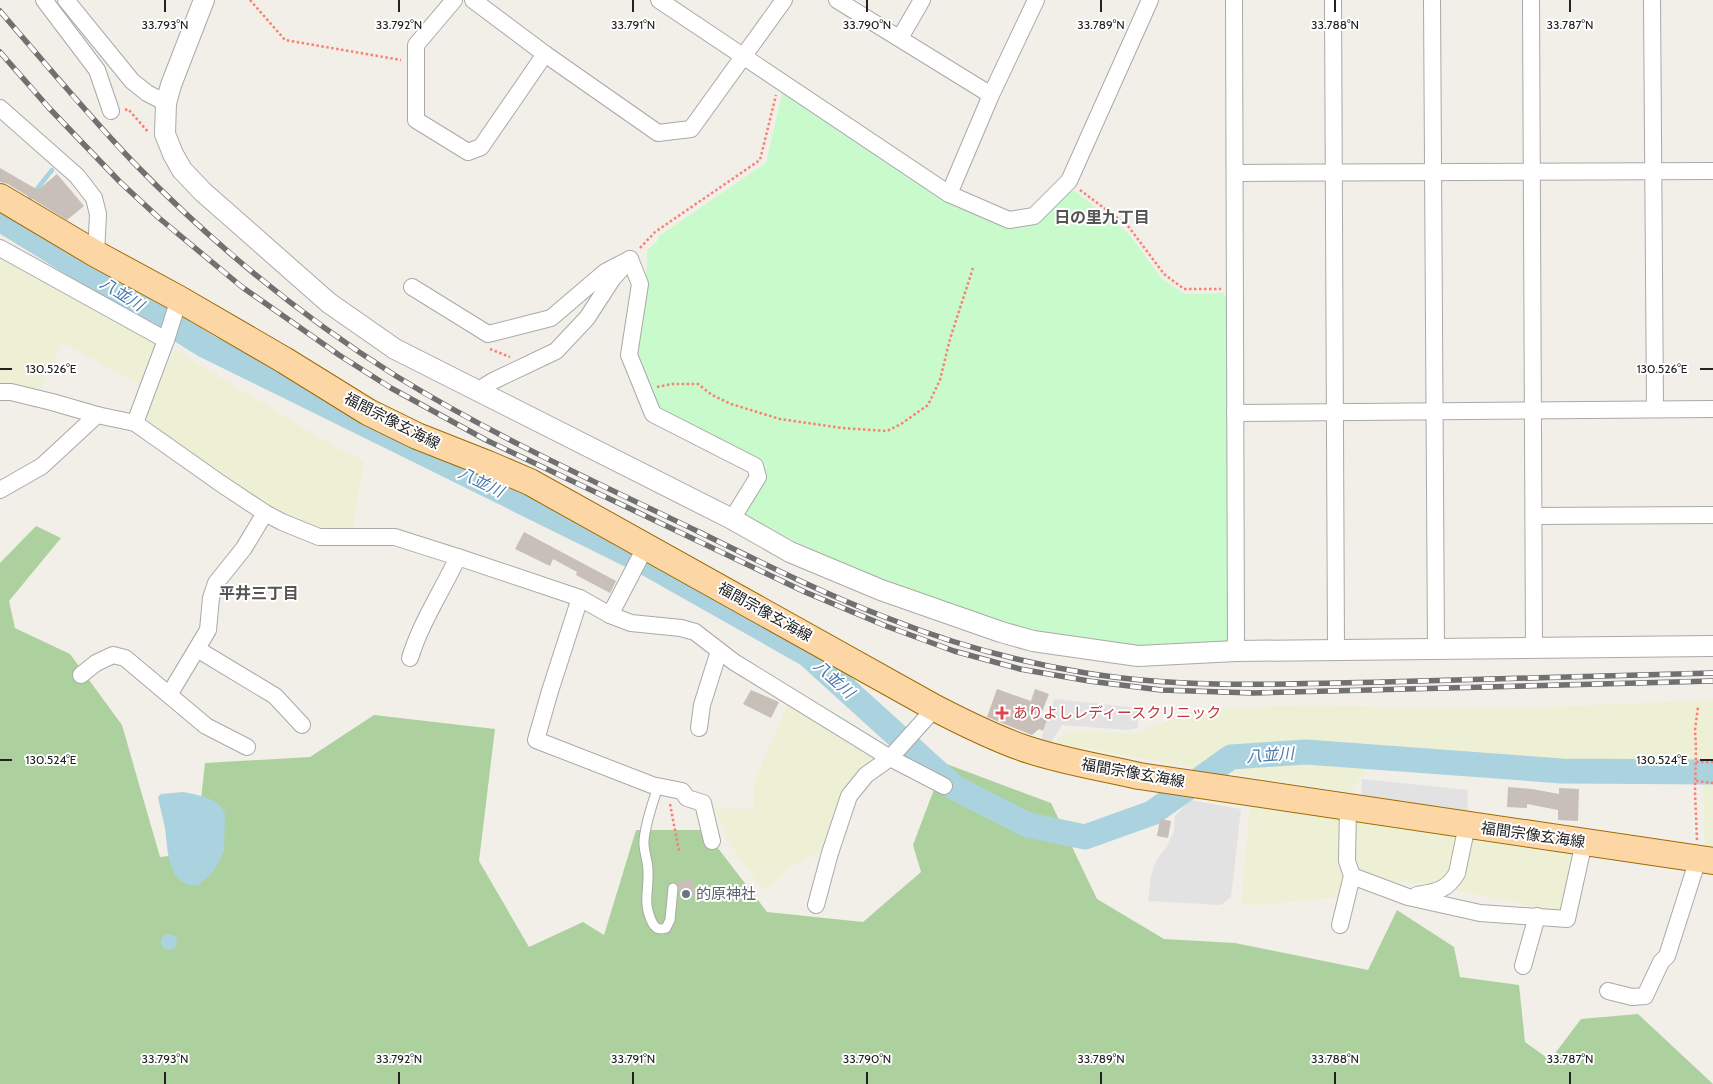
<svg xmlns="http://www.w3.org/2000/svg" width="1713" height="1084" font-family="Cabin,'Noto Sans JP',sans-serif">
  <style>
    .farmland { fill: #eef0d5 }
    .forest { fill: #add19e }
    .park { fill: #c8facc }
    .parking { fill: #e2e2e2 }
    .water { fill: #aad3df }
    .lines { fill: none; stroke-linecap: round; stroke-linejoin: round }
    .stream { stroke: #aad3df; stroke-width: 4.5 }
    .river { stroke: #aad3df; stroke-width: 25 }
    .building { fill: #c7bfb8 }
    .service-casing { stroke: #a9a9a9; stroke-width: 11 }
    .minor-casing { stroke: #a9a9a9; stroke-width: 18 }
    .tertiary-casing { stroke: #a9a9a9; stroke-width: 22 }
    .primary-casing { stroke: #a06b00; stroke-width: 28 }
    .path { stroke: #fa8072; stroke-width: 2.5; stroke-dasharray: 2.5 2.5; stroke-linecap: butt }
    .service { stroke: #fff; stroke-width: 9 }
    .minor { stroke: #fff; stroke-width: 16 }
    .tertiary { stroke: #fff; stroke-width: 20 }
    .primary { stroke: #fcd6a4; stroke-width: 26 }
    .rail-casing { stroke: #707070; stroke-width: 5.5 }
    .rail { stroke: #fff; stroke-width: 4; stroke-dasharray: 11; stroke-linecap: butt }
    .ticks { fill: none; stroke: #222; stroke-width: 2 }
    .health-dot { fill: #e0444e; stroke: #fff; stroke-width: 2 }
    .worship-dot { fill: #6b7280; stroke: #fff; stroke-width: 2 }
    .labels { text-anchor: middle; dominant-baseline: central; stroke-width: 4; stroke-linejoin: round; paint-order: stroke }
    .street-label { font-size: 15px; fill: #222; stroke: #fff }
    .health-label { font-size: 15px; fill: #be3a42; stroke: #fff; text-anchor: start }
    .worship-label { font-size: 15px; fill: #5b616d; stroke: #fff; text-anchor: start }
    .neighbourhood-label { font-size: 16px; font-weight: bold; fill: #555; stroke: #fff }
    .water-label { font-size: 16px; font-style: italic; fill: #4a7aab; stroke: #fff }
    .ticks-label { font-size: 12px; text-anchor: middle; fill: #222; stroke: #fff; stroke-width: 4; stroke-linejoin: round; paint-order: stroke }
  </style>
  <rect width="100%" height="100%" fill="#f2efe9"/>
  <g class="farmland">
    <polygon points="0,254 160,344 143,386 63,343 40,391 0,385"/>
    <polygon points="174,349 337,448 355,456 364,462 353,528 342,532 317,528 268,507 151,430 147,414"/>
    <polygon points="1713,700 1713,846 1705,845 1702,760 1629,759 1531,763 1367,768 1351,792 1184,766 1056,743 1060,736 1079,731 1134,734 1205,708 1314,705 1400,707 1547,707"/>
    <polygon points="789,701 878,754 845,789 829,846 791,867 777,880 763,890 729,843 714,808 754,809 753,785"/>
    <polygon points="1258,805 1579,852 1565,913 1419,883 1392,881 1344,872 1337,897 1262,905 1241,905 1250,806"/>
  </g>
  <polygon class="forest" points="36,526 61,538 9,601 15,628 70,654 122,725 160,857 195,853 205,763 310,757 374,715 495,729 479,861 529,947 583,922 604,935 636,830 704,830 767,912 863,922 921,872 913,845 944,763 1051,803 1097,899 1164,939 1235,943 1368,970 1397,910 1454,947 1460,977 1519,985 1525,1042 1550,1060 1581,1019 1638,1014 1713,1084 0,1084 0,563"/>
  <polygon class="park" points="783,90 1007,225 1069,192 1075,191 1130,235 1161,278 1185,294 1223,293 1228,298 1230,639 1225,646 1127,648 1028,632 876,580 744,517 744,508 767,466 656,410 633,345 647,267 647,250 657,242 659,236 766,163"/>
  <g class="parking">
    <polygon points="1054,699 1138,708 1138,728 1127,730 1062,725 1051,742 1041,739"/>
    <polygon points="1362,779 1468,790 1467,817 1361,799"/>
    <polygon points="1190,800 1241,809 1231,897 1221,905 1148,901 1151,875 1157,859 1166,848 1174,831 1175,816"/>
  </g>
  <g class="water">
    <path d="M183,792C198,795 220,798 225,814L224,852L214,871L198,886C167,886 168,851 165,828C163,818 160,808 158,797L161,794Z"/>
    <circle cx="169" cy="942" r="8"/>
  </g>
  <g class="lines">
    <g class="stream">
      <polyline points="25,204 52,170"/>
      <polyline points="9,224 16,216"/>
    </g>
    <polyline class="river" points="0,219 206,346 648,564 807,654 955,788 1028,825 1085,837 1152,813 1231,757 1306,752 1562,771 1713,772"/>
  </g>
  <g class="building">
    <polygon points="0,168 38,190 57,174 84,206 67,220 8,184 0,182"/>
    <polygon points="524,532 616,581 610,593 576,575 577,572 553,559 550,566 515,549"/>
    <polygon points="997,689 1031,701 1035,689 1049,694 1040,717 1047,720 1043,731 1039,729 1032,735 987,717"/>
    <polygon points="751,690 779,702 771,718 743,704"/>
    <polygon points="1508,787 1532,789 1559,794 1559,788 1579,789 1578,821 1558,820 1558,810 1527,804 1527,808 1507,807"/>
    <polygon points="1160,819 1171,821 1168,838 1157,836"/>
    <polygon points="692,879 695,893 693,893 694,895 682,897 682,895 680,895 677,882"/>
  </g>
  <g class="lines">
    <g class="service-casing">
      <path id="service" d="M658,787C652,804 646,822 644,840C643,850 648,860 648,871C649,893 642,902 653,924C656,929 660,930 666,928L670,920L673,888"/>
    </g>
    <g class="minor-casing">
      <g id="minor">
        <polyline points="44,0 97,70 111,111"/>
        <polyline points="66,0 132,81 147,93 166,103"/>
        <polyline points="454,0 416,45 416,120 468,152 481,147 545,54"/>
        <polyline points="473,0 545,54 658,133 691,129 784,0"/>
        <polyline points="659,0 949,194 1009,220 1034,216 1069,181 1150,0"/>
        <polyline points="837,0 991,95"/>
        <polyline points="1234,0 1236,651"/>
        <polyline points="1333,0 1336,650"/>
        <polyline points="1432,0 1436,649"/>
        <polyline points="1531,0 1534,649"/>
        <polyline points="1652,0 1655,408"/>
        <polyline points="900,38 922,0"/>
        <polyline points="0,108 77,176 94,198 98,214 96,254"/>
        <polyline points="1235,173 1713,171"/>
        <polyline points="949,194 991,95 1036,0"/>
        <polyline points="0,248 166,340"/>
        <polyline points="630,259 640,284 629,355 653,414 755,466 758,477 732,519"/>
        <polyline points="412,287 488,334 551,318 605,272 630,259"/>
        <polyline points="477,391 493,381 556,351 587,318 613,278 624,266"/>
        <polyline points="0,392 11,392 52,402 97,415 135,423 220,483 265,513 282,522 319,537 395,537 458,557 580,598 610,615 631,623 681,628 695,632 734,662 890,758 944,786"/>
        <polyline points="1235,413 1713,409"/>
        <polyline points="135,423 166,340 179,299"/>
        <polyline points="0,490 42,466 97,415"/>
        <polyline points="1534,516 1713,515"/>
        <polyline points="580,598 550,691 536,740 652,785 682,791 687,798 703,803 712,841"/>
        <polyline points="610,615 646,546"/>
        <polyline points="197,649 275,696 302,725"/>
        <path d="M410,658C421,622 442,591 458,557"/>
        <polyline points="81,675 96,663 113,655 125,658 206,726 247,747"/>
        <polyline points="169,695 208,630 211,598 216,583 244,548 265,513"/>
        <polyline points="699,728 702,705 719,651"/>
        <polyline points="1352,876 1408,897 1480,913 1567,919 1584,842"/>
        <path d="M1417,895C1434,892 1447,891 1457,873L1467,825"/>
        <polyline points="816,905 830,853 849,796 866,775 890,758 935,708"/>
        <polyline points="1340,925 1352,876 1347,861 1348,806"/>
        <polyline points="1523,966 1537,916"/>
        <polyline points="1608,991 1632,997 1645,996 1661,962 1667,956 1698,859"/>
      </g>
    </g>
    <g class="tertiary-casing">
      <polyline id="tertiary" points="204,0 171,85 166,103 165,134 173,154 182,170 203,192 329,303 395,349 732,519 790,552 881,590 1001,632 1033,641 1138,656 1236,651 1713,646"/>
    </g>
    <g class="primary-casing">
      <path id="primary" d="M0,197L96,254L179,299L284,360L368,412L417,436L488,464L530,482L935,708C964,723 992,737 1023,748C1060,761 1100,767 1139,776L1713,861"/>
    </g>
    <g class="path">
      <polyline points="250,0 285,40 401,60"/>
      <polyline points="125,110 128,109 149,133"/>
      <polyline points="1080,190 1128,226 1164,274 1184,289 1221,289"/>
      <polyline points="640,248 655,232 760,160 776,95"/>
      <polyline points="490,349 510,357"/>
      <polyline points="657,387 672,384 698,384 712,395 731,404 780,419 842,428 887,431 901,424 928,405 940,380 950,339 973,268"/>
      <polyline points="1696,762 1713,762"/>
      <polyline points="1696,781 1713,783"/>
      <polyline points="670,804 679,851"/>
      <polyline points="1697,840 1695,792 1696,748 1695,730 1698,707"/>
    </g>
    <use href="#service" class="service"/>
    <use href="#minor" class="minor"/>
    <use href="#tertiary" class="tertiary"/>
    <use href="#primary" class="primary"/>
    <g class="rail-casing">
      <g id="rail">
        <path d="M0,11C44,62 87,114 134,163C211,242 302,317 396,376C492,435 595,482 697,531C760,562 824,594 890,619C953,644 1019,662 1086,673C1184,689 1285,684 1384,682C1494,679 1603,676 1713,673"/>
        <polyline points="0,52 49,108 120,182 159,218 242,287 339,355 391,388 486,440 805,592 886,626 954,651 1020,669 1089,681 1161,690 1253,693 1713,681"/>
      </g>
    </g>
    <use href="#rail" class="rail"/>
  </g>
  <path class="ticks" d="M165,0V12M399,0V12M633,0V12M867,0V12M1101,0V12M1335,0V12M1570,0V12M0,369H12M1700,369H1713M0,760H12M1700,760H1713M165,1072V1084M399,1072V1084M633,1072V1084M867,1072V1084M1101,1072V1084M1335,1072V1084M1570,1072V1084"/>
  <path class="health-dot" d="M999.5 705.5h5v5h5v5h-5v5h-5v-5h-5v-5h5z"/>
  <circle class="worship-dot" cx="686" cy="894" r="5"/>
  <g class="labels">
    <g class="street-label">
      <text transform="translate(392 421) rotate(27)">福間宗像玄海線</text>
      <text transform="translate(765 612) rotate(29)">福間宗像玄海線</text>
      <text transform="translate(1133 773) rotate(10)">福間宗像玄海線</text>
      <text transform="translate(1533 835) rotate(8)">福間宗像玄海線</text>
    </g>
    <g class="health-label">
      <text x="1013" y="713">ありよしレディースクリニック</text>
    </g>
    <g class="worship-label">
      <text x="696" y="894">的原神社</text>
    </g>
    <g class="neighbourhood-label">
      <text x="1102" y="217">日の里九丁目</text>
      <text x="259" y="593">平井三丁目</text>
    </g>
    <g class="water-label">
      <text transform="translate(122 294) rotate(32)">八並川</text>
      <text transform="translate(481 482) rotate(26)">八並川</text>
      <text transform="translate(834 679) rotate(42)">八並川</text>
      <text transform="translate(1270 755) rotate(-4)">八並川</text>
    </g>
  </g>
  <g class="ticks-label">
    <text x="165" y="29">33.793°N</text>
    <text x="399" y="29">33.792°N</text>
    <text x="633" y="29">33.791°N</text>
    <text x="867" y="29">33.790°N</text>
    <text x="1101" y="29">33.789°N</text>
    <text x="1335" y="29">33.788°N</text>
    <text x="1570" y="29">33.787°N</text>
    <text x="1662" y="373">130.526°E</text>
    <text x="51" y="373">130.526°E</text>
    <text x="1662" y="764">130.524°E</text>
    <text x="51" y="764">130.524°E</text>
    <text x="165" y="1063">33.793°N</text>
    <text x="399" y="1063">33.792°N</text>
    <text x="633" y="1063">33.791°N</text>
    <text x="867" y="1063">33.790°N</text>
    <text x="1101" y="1063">33.789°N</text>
    <text x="1335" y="1063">33.788°N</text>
    <text x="1570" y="1063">33.787°N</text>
  </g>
</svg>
